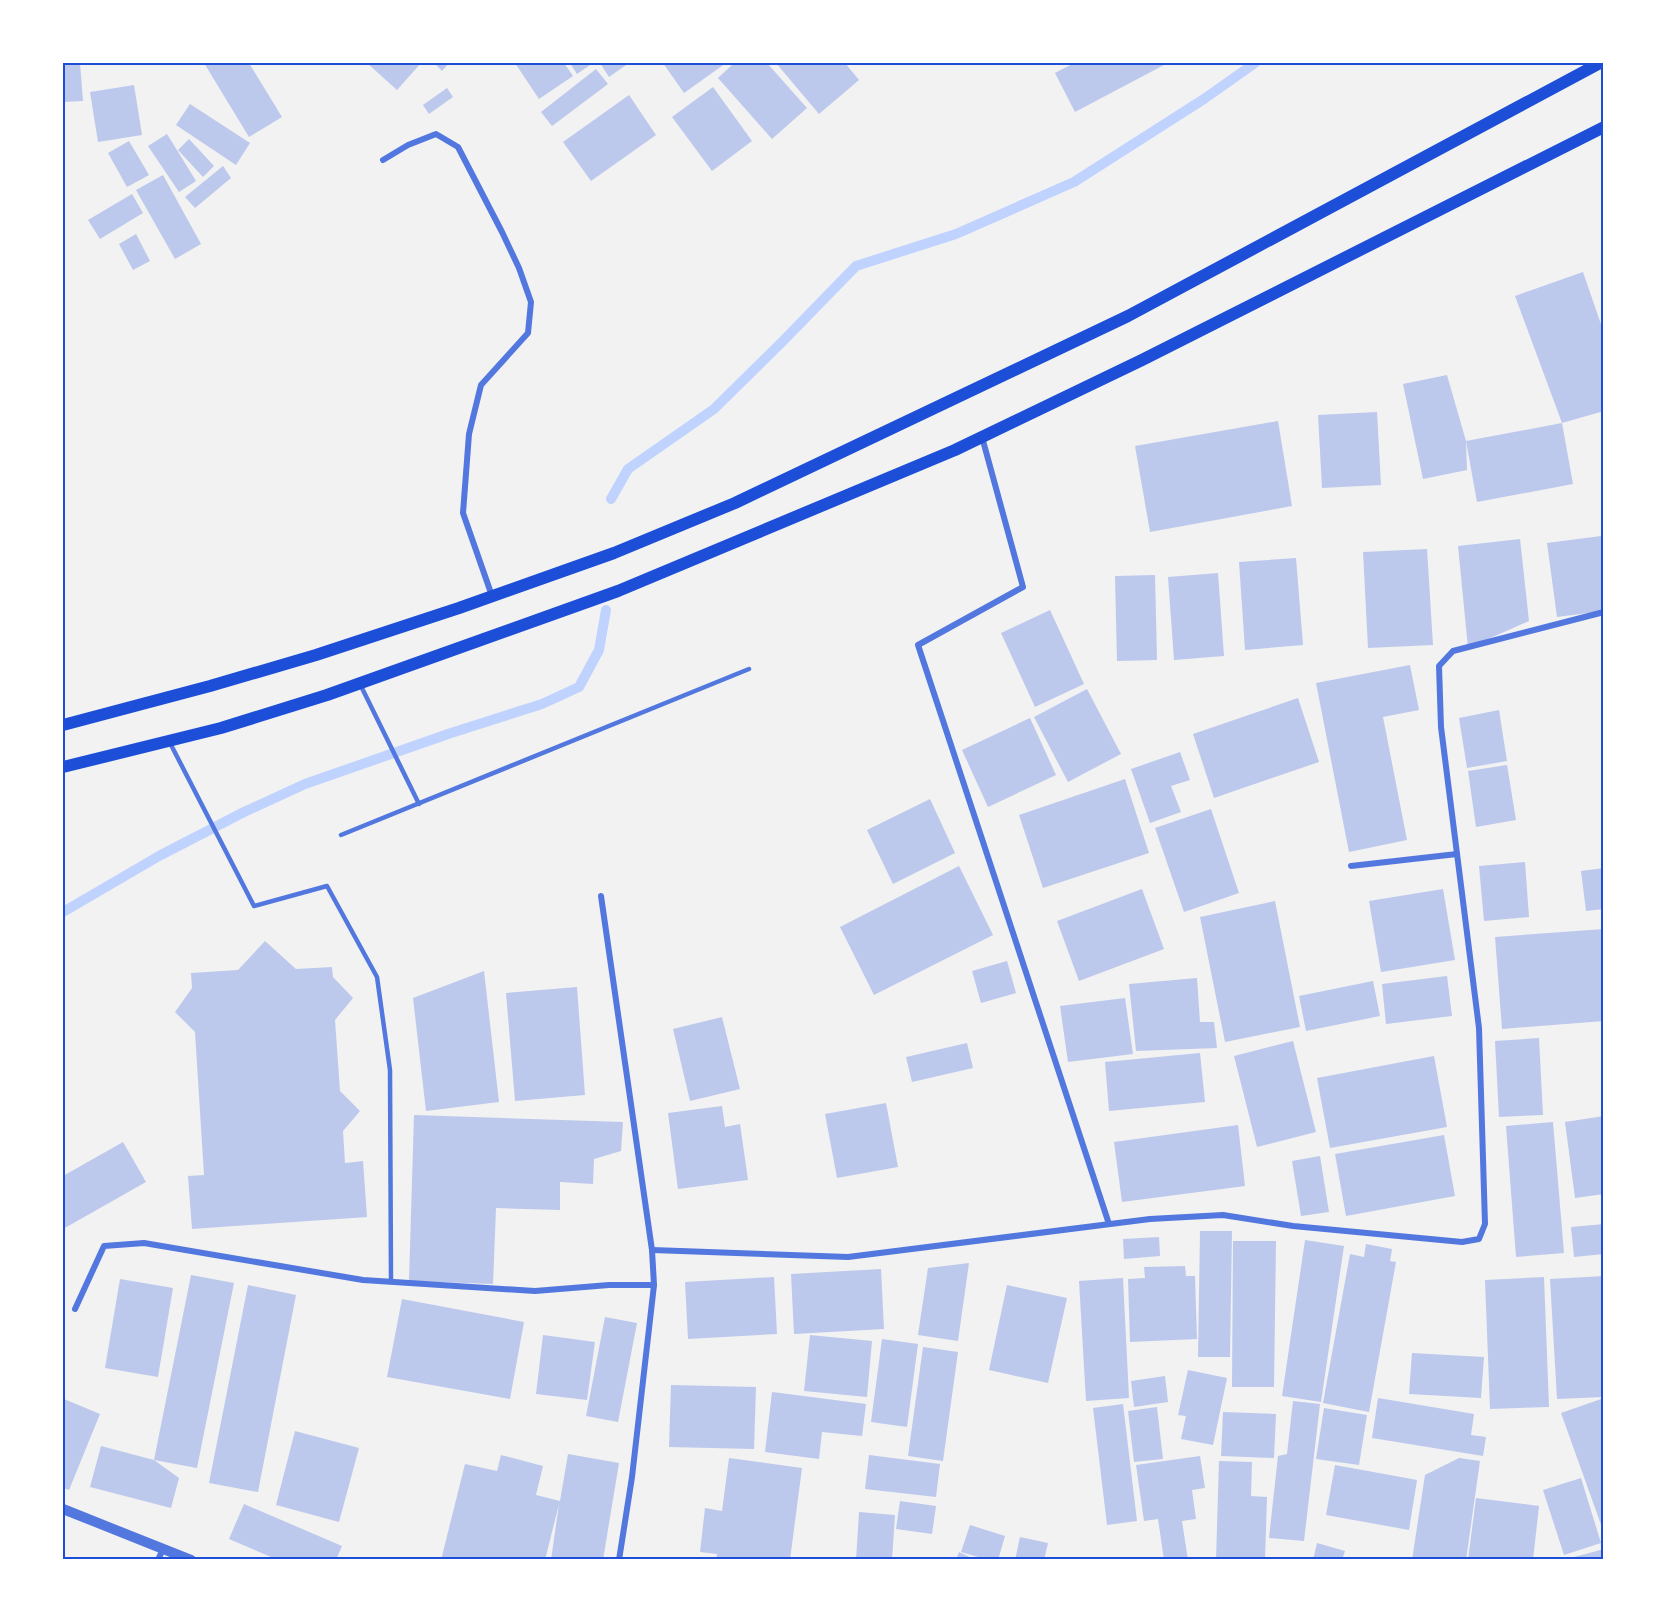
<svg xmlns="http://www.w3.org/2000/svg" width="1667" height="1623" font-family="Poppins,sans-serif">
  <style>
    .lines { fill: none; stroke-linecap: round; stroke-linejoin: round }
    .stream { stroke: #bfd3fe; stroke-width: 10 }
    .building { fill: #bdc9ec }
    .service { stroke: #5277de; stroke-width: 4.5 }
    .minor { stroke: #5277de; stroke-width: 6 }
    .tertiary { stroke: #5277de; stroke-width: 10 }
    .secondary { stroke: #1d4ed8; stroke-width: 12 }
    .neatline { fill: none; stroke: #1d4ed8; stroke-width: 2 }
  </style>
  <rect width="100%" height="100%" fill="#f2f2f2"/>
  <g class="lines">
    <g class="stream">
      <polyline points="611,499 628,469 714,409 783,341 856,266 956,234 1074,182 1204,99 1255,63"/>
      <polyline points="63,912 159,856 244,812 305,784 451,733 542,704 579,687 599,650 606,610"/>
    </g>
  </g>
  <g class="building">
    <polygon points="63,63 80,63 83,101 63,102"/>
    <polygon points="204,63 249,63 282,117 249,137"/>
    <polygon points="367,63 421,63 397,90"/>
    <polygon points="434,63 449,63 442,71"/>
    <polygon points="515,63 564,63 573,76 539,99"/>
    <polygon points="570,63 593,63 577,74"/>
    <polygon points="600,63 629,63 609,77"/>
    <polygon points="663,63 726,63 684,93"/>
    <polygon points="734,63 767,63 807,108 772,139 718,78"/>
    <polygon points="776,63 845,63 859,80 819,114"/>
    <polygon points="1074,63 1163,63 1164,65 1075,112 1055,73"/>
    <polygon points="596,69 608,84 552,126 541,112"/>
    <polygon points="134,85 142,135 98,142 90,92"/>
    <polygon points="713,87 752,141 712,171 672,117"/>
    <polygon points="447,88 453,97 429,114 423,105"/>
    <polygon points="629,95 656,135 591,181 563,142"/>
    <polygon points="190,104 250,143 236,165 176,125"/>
    <polygon points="167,134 196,181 179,192 148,146"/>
    <polygon points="189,139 214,166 203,177 178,150"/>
    <polygon points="129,141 149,175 127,187 108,153"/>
    <polygon points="223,166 231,178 195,208 185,197"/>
    <polygon points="163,175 201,244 175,259 136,190"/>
    <polygon points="132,194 143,213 100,239 88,220"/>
    <polygon points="136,234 150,261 133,270 119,244"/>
    <polygon points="1583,272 1604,333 1604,411 1562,423 1573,484 1477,502 1466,441 1562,423 1515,296"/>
    <polygon points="1447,375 1466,441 1467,470 1423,479 1403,384"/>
    <polygon points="1377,412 1381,485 1322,488 1318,415"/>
    <polygon points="1278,421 1292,506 1150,532 1135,446"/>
    <polygon points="1601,536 1604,557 1604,611 1557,617 1547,543"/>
    <polygon points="1520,539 1529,621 1468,648 1458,546"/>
    <polygon points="1427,549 1433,645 1368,648 1363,552"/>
    <polygon points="1296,558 1303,645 1245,650 1239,562"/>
    <polygon points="1218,573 1224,656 1174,660 1168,577"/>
    <polygon points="1155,575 1157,660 1117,661 1115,576"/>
    <polygon points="1050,610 1084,684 1035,707 1001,633"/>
    <polygon points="1410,665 1419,710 1383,717 1407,840 1349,852 1316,683"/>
    <polygon points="1087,689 1121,754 1068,782 1034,717"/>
    <polygon points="1298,698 1319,762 1214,798 1193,734"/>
    <polygon points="1499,710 1507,761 1467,768 1459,718"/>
    <polygon points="1030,718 1056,775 988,807 962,750"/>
    <polygon points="1180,752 1190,780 1171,786 1181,812 1150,823 1131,769"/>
    <polygon points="1507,765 1516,820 1476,827 1468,771"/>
    <polygon points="1125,779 1149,853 1043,888 1019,815"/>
    <polygon points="930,799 955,853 893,884 867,830"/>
    <polygon points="1211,809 1239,893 1184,912 1155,828"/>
    <polygon points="1525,862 1529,917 1484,921 1479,866"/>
    <polygon points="959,866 993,935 874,995 840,927"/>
    <polygon points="1604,868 1604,909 1586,911 1581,871"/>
    <polygon points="1142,889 1164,949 1079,981 1057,921"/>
    <polygon points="1443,889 1455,960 1381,972 1369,901"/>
    <polygon points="1275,901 1300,1027 1225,1042 1200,917"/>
    <polygon points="1604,929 1604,1021 1502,1029 1495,937"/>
    <polygon points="265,941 296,969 332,967 333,977 353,998 335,1020 340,1091 360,1111 343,1131 345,1163 363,1161 367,1217 192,1229 188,1176 204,1175 195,1032 175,1012 192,988 191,973 238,970"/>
    <polygon points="1007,961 1016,993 981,1003 972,971"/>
    <polygon points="484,971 499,1102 426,1111 413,998"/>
    <polygon points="1447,976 1452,1016 1386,1024 1382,984"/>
    <polygon points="1197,978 1200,1022 1214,1022 1217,1048 1136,1051 1129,984"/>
    <polygon points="1373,981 1380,1016 1306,1031 1299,996"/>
    <polygon points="577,987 585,1095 515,1101 506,993"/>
    <polygon points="1125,998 1133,1054 1068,1062 1060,1006"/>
    <polygon points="722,1017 740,1089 690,1101 673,1029"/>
    <polygon points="1539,1038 1543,1115 1499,1117 1495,1041"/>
    <polygon points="1293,1041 1316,1132 1257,1147 1234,1056"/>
    <polygon points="967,1043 973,1068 912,1082 906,1057"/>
    <polygon points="1200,1053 1205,1102 1109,1111 1105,1062"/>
    <polygon points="1434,1056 1447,1127 1330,1148 1317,1078"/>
    <polygon points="886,1103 898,1167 837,1178 825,1114"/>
    <polygon points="722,1106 725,1127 740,1124 748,1180 678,1189 668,1113"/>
    <polygon points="414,1115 623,1122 621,1151 594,1159 593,1184 560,1182 560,1210 496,1208 493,1284 409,1281"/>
    <polygon points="1604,1116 1604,1194 1575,1198 1565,1122"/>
    <polygon points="1553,1122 1564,1253 1516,1257 1506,1126"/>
    <polygon points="1238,1125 1245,1186 1122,1202 1114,1142"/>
    <polygon points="1444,1135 1455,1196 1346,1216 1335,1154"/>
    <polygon points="123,1142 146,1182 63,1229 63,1176"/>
    <polygon points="1320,1156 1329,1212 1301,1216 1292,1161"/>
    <polygon points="1604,1224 1604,1254 1574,1257 1571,1227"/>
    <polygon points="1200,1231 1232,1231 1230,1357 1198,1357"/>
    <polygon points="1159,1237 1160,1256 1124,1259 1123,1239"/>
    <polygon points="1305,1240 1344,1246 1321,1402 1282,1396"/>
    <polygon points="1233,1241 1276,1241 1274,1387 1232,1387"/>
    <polygon points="1366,1244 1392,1249 1390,1261 1396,1262 1369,1412 1323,1403 1350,1254 1364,1257"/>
    <polygon points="969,1263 958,1341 918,1335 928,1268"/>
    <polygon points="1185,1266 1186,1276 1195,1276 1197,1339 1130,1342 1128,1279 1145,1278 1144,1267"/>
    <polygon points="881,1269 884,1329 794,1334 791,1274"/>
    <polygon points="191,1275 234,1283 197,1468 154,1460 179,1478 171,1508 90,1487 101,1446 154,1460"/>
    <polygon points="1604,1276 1604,1397 1557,1399 1550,1279"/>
    <polygon points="774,1277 777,1334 688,1339 685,1282"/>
    <polygon points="1544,1277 1549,1407 1490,1409 1485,1280"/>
    <polygon points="1123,1278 1129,1398 1086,1401 1079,1281"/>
    <polygon points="120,1279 173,1288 158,1377 105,1368"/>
    <polygon points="248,1285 296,1295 258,1492 209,1483"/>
    <polygon points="1007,1285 1067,1298 1048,1383 989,1370"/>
    <polygon points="402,1299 524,1322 510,1399 387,1377"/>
    <polygon points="605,1317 637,1323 618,1422 586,1416"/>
    <polygon points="543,1335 595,1342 587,1400 536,1394"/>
    <polygon points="810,1335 872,1341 867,1397 804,1391"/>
    <polygon points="882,1339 918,1344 907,1427 871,1422"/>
    <polygon points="923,1347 958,1352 943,1461 908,1456"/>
    <polygon points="1412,1353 1484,1357 1481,1398 1409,1394"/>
    <polygon points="1188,1370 1227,1378 1213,1445 1181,1439 1186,1416 1178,1415"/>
    <polygon points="1165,1376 1168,1402 1134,1407 1131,1381"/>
    <polygon points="671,1385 756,1387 754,1449 669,1447"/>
    <polygon points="772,1392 866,1404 862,1436 822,1432 819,1459 765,1452"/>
    <polygon points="1378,1398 1474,1414 1471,1435 1486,1437 1483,1456 1372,1438"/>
    <polygon points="1604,1398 1604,1533 1561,1413"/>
    <polygon points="64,1399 100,1414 69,1490 63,1488"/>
    <polygon points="1293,1401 1320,1404 1304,1541 1269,1538 1278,1456 1287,1454"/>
    <polygon points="1123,1404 1137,1521 1107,1525 1093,1408"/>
    <polygon points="1157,1407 1163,1459 1134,1462 1128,1411"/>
    <polygon points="1324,1408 1367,1415 1359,1465 1316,1459"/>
    <polygon points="1223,1412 1276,1414 1274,1458 1221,1456"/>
    <polygon points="295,1431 359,1448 339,1522 276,1505"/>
    <polygon points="568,1454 619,1463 603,1560 551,1560 559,1504 545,1560 441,1560 465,1464 497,1471 501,1455 543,1466 536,1495 560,1501"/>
    <polygon points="869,1455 940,1464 936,1497 865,1489"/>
    <polygon points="1200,1456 1205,1488 1192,1490 1196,1519 1182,1521 1188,1560 1164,1560 1158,1519 1144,1521 1136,1465"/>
    <polygon points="729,1458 802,1468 790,1560 716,1560 717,1554 700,1552 705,1508 722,1511"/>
    <polygon points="1459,1458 1480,1461 1466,1560 1412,1560 1425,1475"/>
    <polygon points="1219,1461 1252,1462 1251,1496 1267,1497 1265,1560 1216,1560"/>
    <polygon points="1335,1465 1417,1480 1409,1530 1326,1515"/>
    <polygon points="1581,1478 1601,1543 1564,1555 1543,1490"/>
    <polygon points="1476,1498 1539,1506 1533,1560 1468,1560"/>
    <polygon points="900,1501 936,1506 932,1534 896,1529"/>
    <polygon points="244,1504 342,1546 336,1560 278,1560 229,1539"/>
    <polygon points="859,1512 895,1515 892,1560 856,1560"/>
    <polygon points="970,1525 1005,1536 998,1560 988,1560 961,1552"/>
    <polygon points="1020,1537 1048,1543 1044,1560 1015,1560"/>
    <polygon points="1317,1543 1345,1551 1342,1560 1313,1560"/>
    <polygon points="1604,1549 1604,1560 1575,1560 1574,1557"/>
    <polygon points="959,1552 976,1560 956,1560"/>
  </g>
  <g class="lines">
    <g class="service">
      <polyline points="360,684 419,804"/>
      <polyline points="169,741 254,906 327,886 377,977 390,1070 391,1281"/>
      <polyline points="341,835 749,669"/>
    </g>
    <g class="minor">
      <polyline points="383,160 408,145 436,134 458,147 502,232 519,268 531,302 528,333 481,385 469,434 463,513 492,596"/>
      <polyline points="982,437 1023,587 918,645 1109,1224"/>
      <polyline points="1351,866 1457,854"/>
      <polyline points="601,896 652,1250 654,1285 632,1477 619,1560"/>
      <polyline points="652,1250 848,1257 1150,1219 1223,1215 1293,1226 1462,1242 1479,1239 1485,1224 1479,1028 1441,727 1439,666 1453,651 1604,612"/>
      <polyline points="75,1309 104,1246 144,1243 363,1280 535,1291 609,1285 654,1285"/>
      <polyline points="158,1560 163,1549"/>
    </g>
    <polyline class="tertiary" points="63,1509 191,1560"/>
    <g class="secondary">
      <polyline points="63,725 210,686 316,655 459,608 614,553 735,503 1128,316 1600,63"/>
      <polyline points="63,767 221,728 327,695 618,591 955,450 1142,360 1604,127"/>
    </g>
  </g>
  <rect width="1667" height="1623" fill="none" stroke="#ffffff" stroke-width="129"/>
  <rect x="64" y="64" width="1538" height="1494" class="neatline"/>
</svg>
